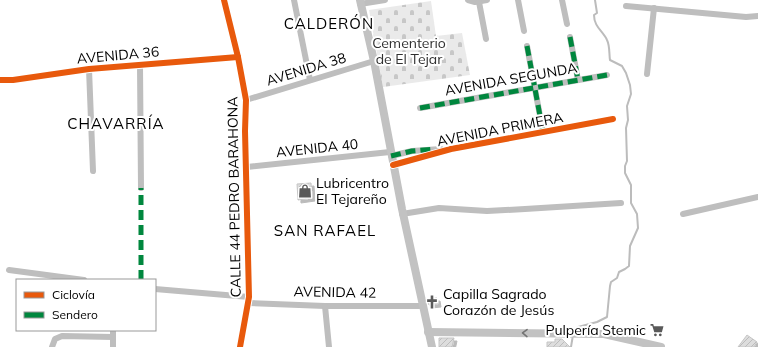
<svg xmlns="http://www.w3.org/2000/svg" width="758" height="347" font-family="Mulish,sans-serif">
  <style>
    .cemetery { fill: url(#cemetery-stones) }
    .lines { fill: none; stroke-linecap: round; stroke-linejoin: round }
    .stream { stroke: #bcbcbc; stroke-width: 2 }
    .building { fill: url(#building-hatch); stroke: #c5c5c5; filter: url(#shadow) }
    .minor { stroke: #bebebe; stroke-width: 6 }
    .secondary { stroke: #c2c2c2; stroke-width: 8 }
    .quiet { stroke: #00873e; stroke-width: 5; stroke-dasharray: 10 5; stroke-linecap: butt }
    .cycleway-casing { stroke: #fff; stroke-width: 8 }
    .cycleway { stroke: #e8590c; stroke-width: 6 }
    .oneway { stroke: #747474 }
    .labels { text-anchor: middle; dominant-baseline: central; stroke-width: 4; stroke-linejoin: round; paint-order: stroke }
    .park-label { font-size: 14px; fill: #303030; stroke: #fff }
    .street-label { font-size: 14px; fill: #000; stroke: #fff }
    .poi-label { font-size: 14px; fill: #000; stroke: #fff; text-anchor: start }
    .neighbourhood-label { font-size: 15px; letter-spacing: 1px; fill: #000; stroke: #fff }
  </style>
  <defs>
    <pattern id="cemetery-stones" width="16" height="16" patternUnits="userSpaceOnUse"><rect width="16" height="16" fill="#eaeaea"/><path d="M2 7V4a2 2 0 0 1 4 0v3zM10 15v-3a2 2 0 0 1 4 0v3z" fill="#c7c7c7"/></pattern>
    <pattern id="building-hatch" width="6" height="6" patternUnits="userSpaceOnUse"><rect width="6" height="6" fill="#ddd"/><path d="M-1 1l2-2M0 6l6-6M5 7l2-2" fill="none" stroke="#bcbcbc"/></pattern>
    <filter id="shadow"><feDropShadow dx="3" dy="3" stdDeviation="0" flood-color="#0004"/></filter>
  </defs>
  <rect width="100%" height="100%" fill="#fff"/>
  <polygon class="cemetery" points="431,1 436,36 462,33 470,75 383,87 369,10"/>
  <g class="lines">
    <g class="stream">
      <path d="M574,331L578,327L597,322L607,317L610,286L611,282L617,278L619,272L625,269L629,266L630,246L638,228L637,214L631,203V185L625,173V166L627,161L626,128L628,120L627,106L631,94L630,85L626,73L622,66L610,60C609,54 610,46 607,40C603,31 594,27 594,15L597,13L595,0"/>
      <polyline points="571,347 573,335"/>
    </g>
  </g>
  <g class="building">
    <polygon points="311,183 312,198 298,200 297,184"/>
    <polygon points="437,298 438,304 429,305 427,299"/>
    <polygon points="747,335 757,342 754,347 738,347"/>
    <polygon points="439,338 454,338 452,347 439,347"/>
    <polygon points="555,339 562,339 570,347 547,347 547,342 555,342"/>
  </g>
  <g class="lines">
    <g class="minor">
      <polyline points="224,0 238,57 246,100 245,131 249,297 240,347"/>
      <polyline points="294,0 310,80"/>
      <polyline points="468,0 475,2 487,0"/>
      <polyline points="518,0 524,31"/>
      <polyline points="562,0 567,24"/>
      <polyline points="479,2 486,39"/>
      <polyline points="360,4 385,0"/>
      <polyline points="626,6 746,17 758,16"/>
      <polyline points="570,37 578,80"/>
      <polyline points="527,46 543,132"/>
      <polyline points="140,65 141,188"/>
      <polyline points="89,69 93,171"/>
      <polyline points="647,74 654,8"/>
      <polyline points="0,80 13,80 89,69 238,57"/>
      <polyline points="246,100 374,61"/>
      <polyline points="420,108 607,75"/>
      <polyline points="391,156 412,151 441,149"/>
      <polyline points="393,165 451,149 613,119"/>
      <polyline points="247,167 390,152"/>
      <polyline points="402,214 439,208 487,211 525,209 621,203"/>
      <polyline points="683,214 758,197"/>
      <polyline points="9,270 84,280"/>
      <polyline points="155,289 249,297"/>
      <polyline points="248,303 325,306 422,306"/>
      <polyline points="325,306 329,347"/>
      <polyline points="52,347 55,339 62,336 113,337"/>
      <polyline points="113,347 113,330"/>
    </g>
    <g class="secondary">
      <polyline points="360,0 374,61 402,209 432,347"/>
      <polyline points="428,332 604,334 661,347"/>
    </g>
    <g class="quiet">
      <polyline points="570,37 578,80"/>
      <polyline points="527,46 543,132"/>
      <polyline points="420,108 607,75"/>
      <polyline points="391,156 412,151 435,149"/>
      <polyline points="141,280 141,188"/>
    </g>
    <g class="cycleway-casing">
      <g id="cycleway">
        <polyline points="224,0 238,57 246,100 245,131 249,297 240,347"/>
        <polyline points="0,80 13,80 89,69 238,57"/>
        <polyline points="393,165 451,149 613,119"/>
      </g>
    </g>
    <use href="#cycleway" class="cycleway"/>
  </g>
  <defs><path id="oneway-chevron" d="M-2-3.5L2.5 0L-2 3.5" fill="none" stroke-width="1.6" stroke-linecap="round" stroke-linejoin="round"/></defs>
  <use class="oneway" href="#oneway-chevron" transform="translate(525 333) rotate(-179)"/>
  <defs>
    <g id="shop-bare" transform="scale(1.08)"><path d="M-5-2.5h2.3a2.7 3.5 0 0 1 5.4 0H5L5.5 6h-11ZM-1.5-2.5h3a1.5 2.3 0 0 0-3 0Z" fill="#595959" stroke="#fff" stroke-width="2.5" paint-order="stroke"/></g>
    <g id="church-bare" transform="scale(1.08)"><path d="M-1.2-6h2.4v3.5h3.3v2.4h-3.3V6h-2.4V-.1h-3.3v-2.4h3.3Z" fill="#595959" stroke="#fff" stroke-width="2.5" paint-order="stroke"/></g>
    <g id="supermarket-bare" transform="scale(1.08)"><path d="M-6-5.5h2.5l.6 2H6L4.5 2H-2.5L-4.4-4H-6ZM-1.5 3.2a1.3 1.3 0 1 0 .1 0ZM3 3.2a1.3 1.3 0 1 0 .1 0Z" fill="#595959" stroke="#fff" stroke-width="2.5" paint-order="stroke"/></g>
  </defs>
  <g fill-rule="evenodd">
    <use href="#shop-bare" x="305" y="191"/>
    <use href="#church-bare" x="432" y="302"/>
    <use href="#supermarket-bare" x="657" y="330"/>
  </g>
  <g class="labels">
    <g class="park-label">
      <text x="409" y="43">Cementerio<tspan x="409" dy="16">de El Tejar</tspan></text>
    </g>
    <g class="street-label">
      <text transform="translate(118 55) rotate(-5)">AVENIDA 36</text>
      <text transform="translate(306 69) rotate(-17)">AVENIDA 38</text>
      <text transform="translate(511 79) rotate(-10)">AVENIDA SEGUNDA</text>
      <text transform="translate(500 129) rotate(-11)">AVENIDA PRIMERA</text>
      <text transform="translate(317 148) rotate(-6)">AVENIDA 40</text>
      <text transform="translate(234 197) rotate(-91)">CALLE 44 PEDRO BARAHONA</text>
      <text transform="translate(335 292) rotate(1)">AVENIDA 42</text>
    </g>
    <g class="poi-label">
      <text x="316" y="183">Lubricentro<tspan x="316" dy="16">El Tejareño</tspan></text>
      <text x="443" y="294">Capilla Sagrado<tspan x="443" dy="16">Corazón de Jesús</tspan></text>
      <text x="646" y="330" text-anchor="end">Pulpería Stemic</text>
    </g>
    <g class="neighbourhood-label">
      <text x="329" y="23">CALDERÓN</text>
      <text x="116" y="123">CHAVARRÍA</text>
      <text x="325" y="230">SAN RAFAEL</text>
    </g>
  </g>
  <rect x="16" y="279" width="140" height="52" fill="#ffffff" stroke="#999999"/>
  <rect x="24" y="292" width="20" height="6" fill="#e8590c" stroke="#999999"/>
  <text x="52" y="299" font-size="12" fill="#000000">Ciclovía</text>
  <rect x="24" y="312" width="20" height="6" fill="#00873e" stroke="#999999"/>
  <text x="52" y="319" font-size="12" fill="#000000">Sendero</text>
</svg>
